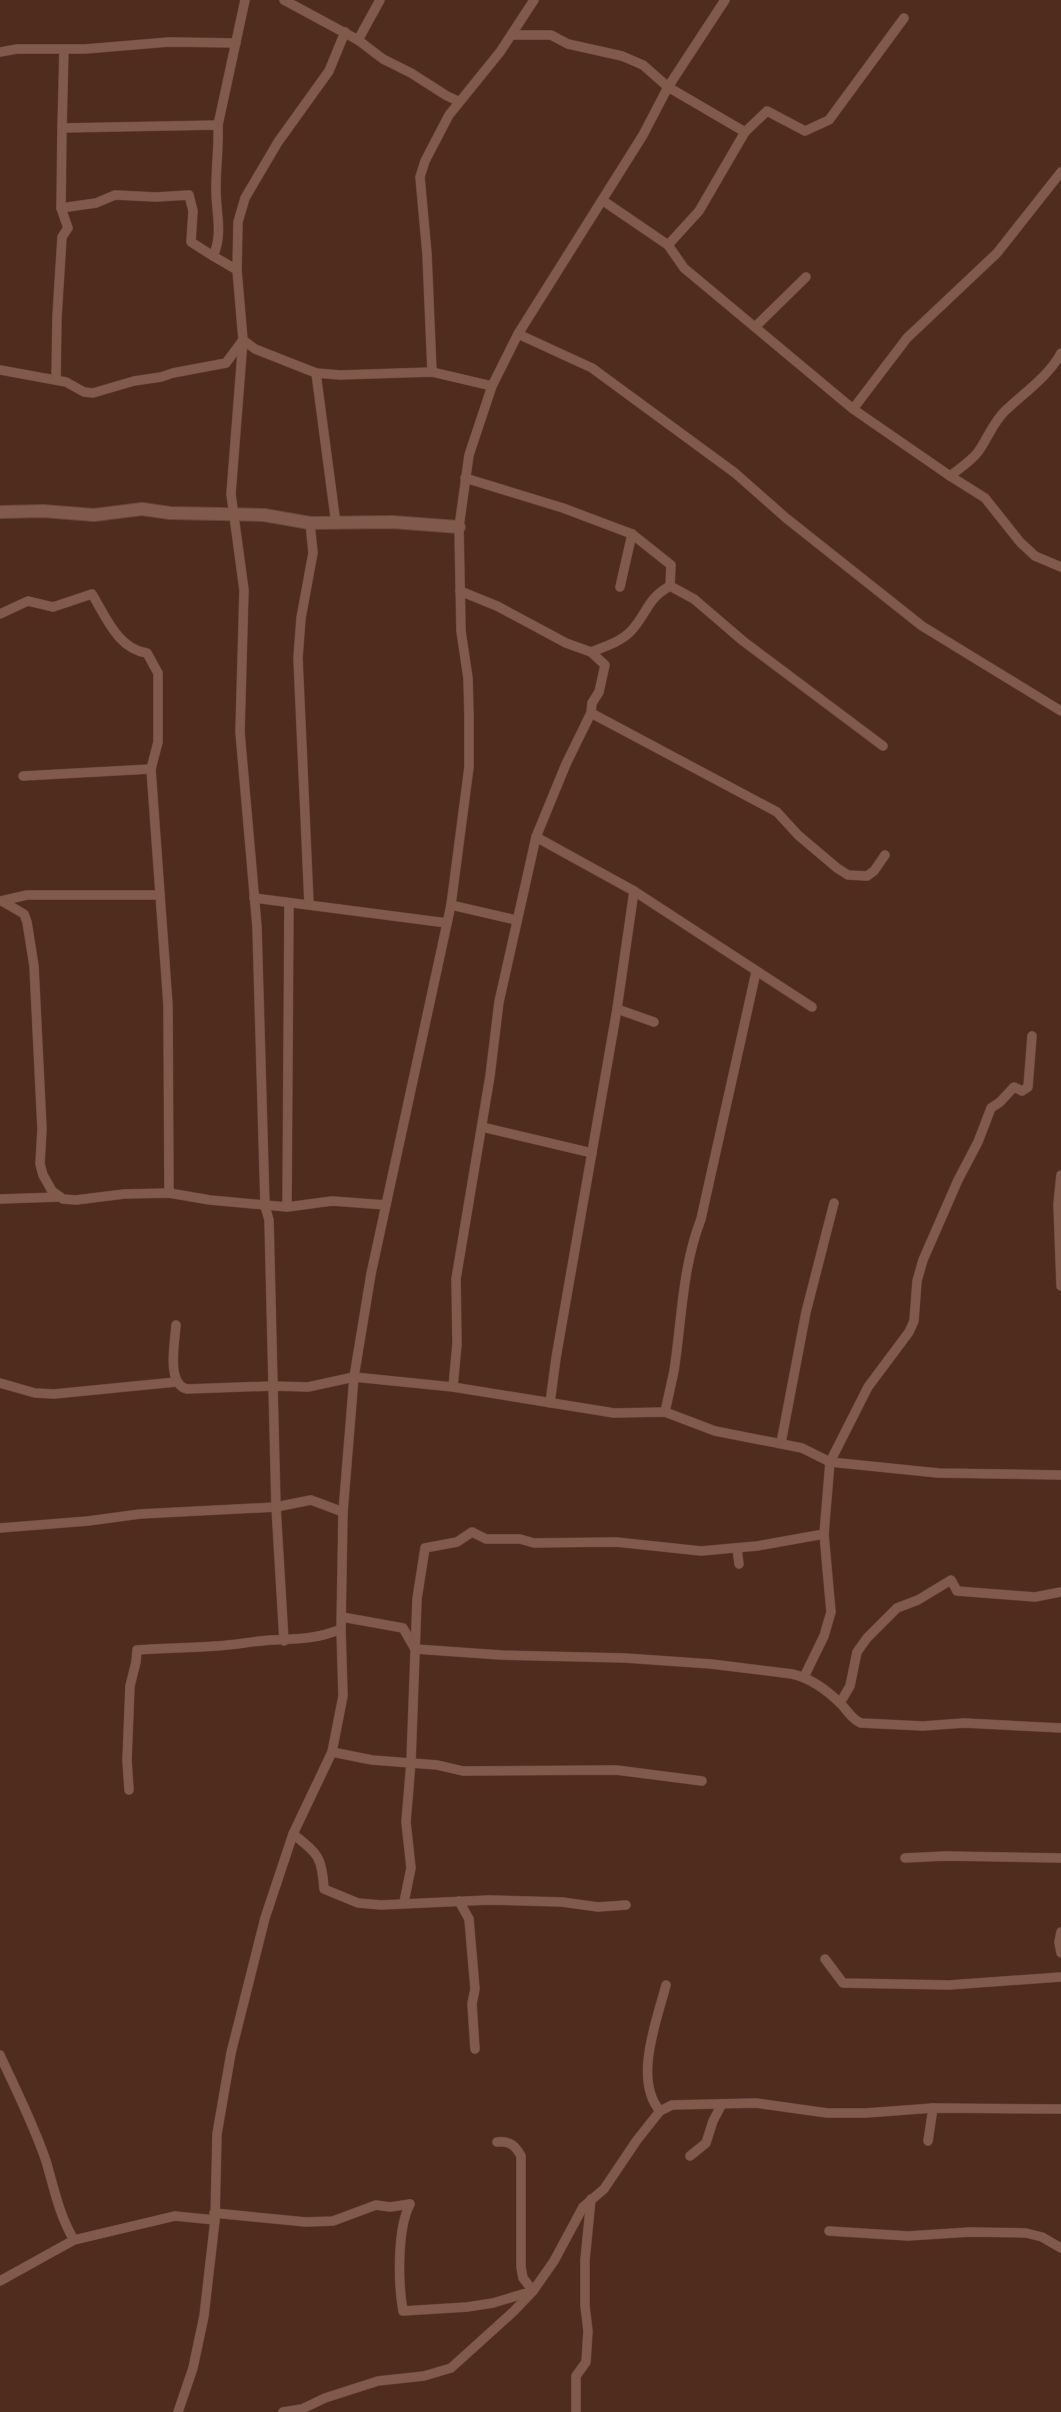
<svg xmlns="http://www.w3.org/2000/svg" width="1061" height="2412" font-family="Arial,sans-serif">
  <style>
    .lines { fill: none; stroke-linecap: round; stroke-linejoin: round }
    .minor-casing { stroke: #67483e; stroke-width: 10 }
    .tertiary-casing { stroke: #67483e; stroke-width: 14 }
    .minor { stroke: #825a4c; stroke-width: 9 }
    .tertiary { stroke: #825a4c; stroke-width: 12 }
  </style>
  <rect width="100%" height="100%" fill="#502c1f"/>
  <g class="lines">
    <g class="minor-casing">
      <g id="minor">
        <polyline points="284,0 358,40 383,59 411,73 447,96 458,101"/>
        <polyline points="512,35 551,35 568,44 622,56 643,65 668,87 745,132 767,111 805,131 829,120 904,18"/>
        <polyline points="358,40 380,0"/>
        <polyline points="0,52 17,49 85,49 169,42 236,43"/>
        <polyline points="218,125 245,0"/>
        <polyline points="62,128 64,49"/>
        <polyline points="1061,172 997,253 907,338 853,409 950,476 985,498 1020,542 1035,556 1061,567"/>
        <polyline points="602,200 668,245 684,268 853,409"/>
        <path d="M61,208L62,128L218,125C219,146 216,166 216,186C215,210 224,233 213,256L237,270"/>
        <polyline points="668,245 699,211 745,132"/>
        <polyline points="755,327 806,277"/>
        <polyline points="518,334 592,368 735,473 786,518 922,626 1061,711"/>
        <polyline points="243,340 255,349 316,373 340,375 432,372 492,386"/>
        <polyline points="0,370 66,382 84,392 93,393 134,381 161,377 173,373 226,363 243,340"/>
        <polyline points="432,372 427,254 420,177 425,161 449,115 500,52 534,0"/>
        <polyline points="316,373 336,524"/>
        <polyline points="56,380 57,317 62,237 68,228 61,208 96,203 115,195 156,197 189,195 193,211 191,242 213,256"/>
        <path d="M950,476C959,469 971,461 978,452C988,438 993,422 1006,410C1025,392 1049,376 1061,353"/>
        <polyline points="465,478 563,508 632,534 620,587"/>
        <polyline points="632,534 671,565 670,586"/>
        <polyline points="670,586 694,599 743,641 883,746"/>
        <polyline points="460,591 497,606 566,643 591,652 605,665 599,692 592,703 591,713 566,764 536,837"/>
        <path d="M0,614L28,601L53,607L92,594C106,617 118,649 147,653L158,673V742L151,769L168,1005L169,1193"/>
        <path d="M591,652C604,647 620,642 630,632C647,615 646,599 670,586"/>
        <polyline points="591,713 777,812 798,835 837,868 848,875 867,876 874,871 885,855"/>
        <polyline points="23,776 151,769"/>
        <polyline points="254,898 447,923"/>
        <polyline points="0,901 27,895 160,895"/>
        <polyline points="2,901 24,914 27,922 34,966 42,1129 40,1164 43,1175 52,1191 63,1199 76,1200 124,1194 169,1193 210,1200 287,1207 332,1201 386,1205"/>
        <polyline points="309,904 298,658 301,618 313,553 310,523"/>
        <polyline points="451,905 516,920"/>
        <polyline points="617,1009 654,1022"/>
        <polyline points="482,1127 592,1153"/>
        <polyline points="1061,1175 1058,1204 1061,1286"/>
        <polyline points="0,1199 60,1197"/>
        <polyline points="287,1207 289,904"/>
        <path d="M176,1325C175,1342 166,1384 187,1389L272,1386L308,1387L354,1377L453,1387L614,1413L665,1412L715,1431L802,1448L830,1462L938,1473L1061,1475"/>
        <polyline points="0,1383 35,1393 54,1394 176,1382"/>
        <polyline points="453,1387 457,1344 456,1279 490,1076 499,1002 536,837 634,891 812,1007"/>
        <polyline points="550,1403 556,1358 617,1009 634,891"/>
        <path d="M665,1412C668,1398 671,1385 674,1371C682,1319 682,1268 701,1219L756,972"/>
        <polyline points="781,1443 806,1312 834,1203"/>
        <polyline points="0,1528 88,1521 140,1514 276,1507 311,1500 343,1512"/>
        <polyline points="737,1548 739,1564"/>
        <path d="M342,1617L403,1628L415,1649L501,1655L625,1658L711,1664L792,1674C810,1678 828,1691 841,1704C848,1711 851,1719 861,1723L923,1726L964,1723L1061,1728"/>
        <polyline points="284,1641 276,1507 269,1220 265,1206 257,927 240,732 244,590 231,494 243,340 237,270 238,222 245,198 278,142 329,71 345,32"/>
        <polyline points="804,1677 824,1636 831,1612 824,1534 830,1462 868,1387 909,1332 914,1321 917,1281 923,1260 958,1180 978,1142 991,1108 1000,1102 1014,1087 1022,1091 1028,1087 1032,1036"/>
        <polyline points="840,1703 850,1686 857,1652 867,1638 897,1608 918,1600 951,1580 957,1591 1035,1597 1061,1592"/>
        <polyline points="332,1752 372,1760 437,1765 463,1771 616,1770 702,1781"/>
        <path d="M129,1790L127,1760L130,1686L136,1662L137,1650C163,1648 190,1648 216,1646C235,1645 254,1641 272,1640C297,1639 318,1639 341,1629"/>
        <path d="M293,1834C318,1854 322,1856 324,1889L358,1903L381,1905L489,1900L562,1902L598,1907L626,1905"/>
        <polyline points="905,1858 945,1856 1061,1858"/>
        <polyline points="459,1901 469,1919 475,1989 472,2004 475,2049"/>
        <polyline points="404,1902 411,1868 406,1822 411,1762 417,1599 425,1548 457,1542 472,1532 486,1539 520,1539 534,1543 616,1542 701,1551 757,1546 824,1534"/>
        <polyline points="1061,1932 1059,1942 1061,1953"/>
        <polyline points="825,1959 843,1983 949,1985 1061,1977"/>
        <path d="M0,2055C16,2090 34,2125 46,2161C54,2188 59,2215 74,2240"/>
        <path d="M660,2111C633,2080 657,2020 666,1985"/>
        <polyline points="928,2141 933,2108"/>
        <polyline points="690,2156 706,2143 713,2121 722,2104"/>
        <path d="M410,2204C397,2229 398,2283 403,2311L467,2307L493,2303L533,2291L523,2278L521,2267V2156C515,2145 510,2141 497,2142"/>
        <polyline points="214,2213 306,2222 333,2221 376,2205 390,2207 410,2204"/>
        <polyline points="829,2231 908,2236 970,2232 1026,2233 1042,2237 1061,2248"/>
        <polyline points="0,2281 74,2240 175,2216 215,2220"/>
        <polyline points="178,2412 193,2368 204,2316 215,2220 217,2134 231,2053 265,1918 293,1834 332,1752 343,1696 341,1629 343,1512 354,1377 371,1274 451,905 469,767 469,717 468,678 461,631 459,527 469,455 492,386 518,334 643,135 668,87 725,0"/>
        <polyline points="283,2412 302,2409 325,2398 378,2381 424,2376 451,2368 514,2311 533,2291 554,2261 583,2207 604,2189 637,2140 660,2111 672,2105 756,2103 827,2113 866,2113 933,2108 1061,2109"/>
        <polyline points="576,2412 576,2376 586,2362 588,2331 585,2306 585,2260 591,2199"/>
      </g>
    </g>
    <g class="tertiary-casing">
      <polyline id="tertiary" points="0,512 43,511 94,515 142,509 170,513 264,515 310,523 392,522 459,527"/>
    </g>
    <use href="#minor" class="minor"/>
    <use href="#tertiary" class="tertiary"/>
  </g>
</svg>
